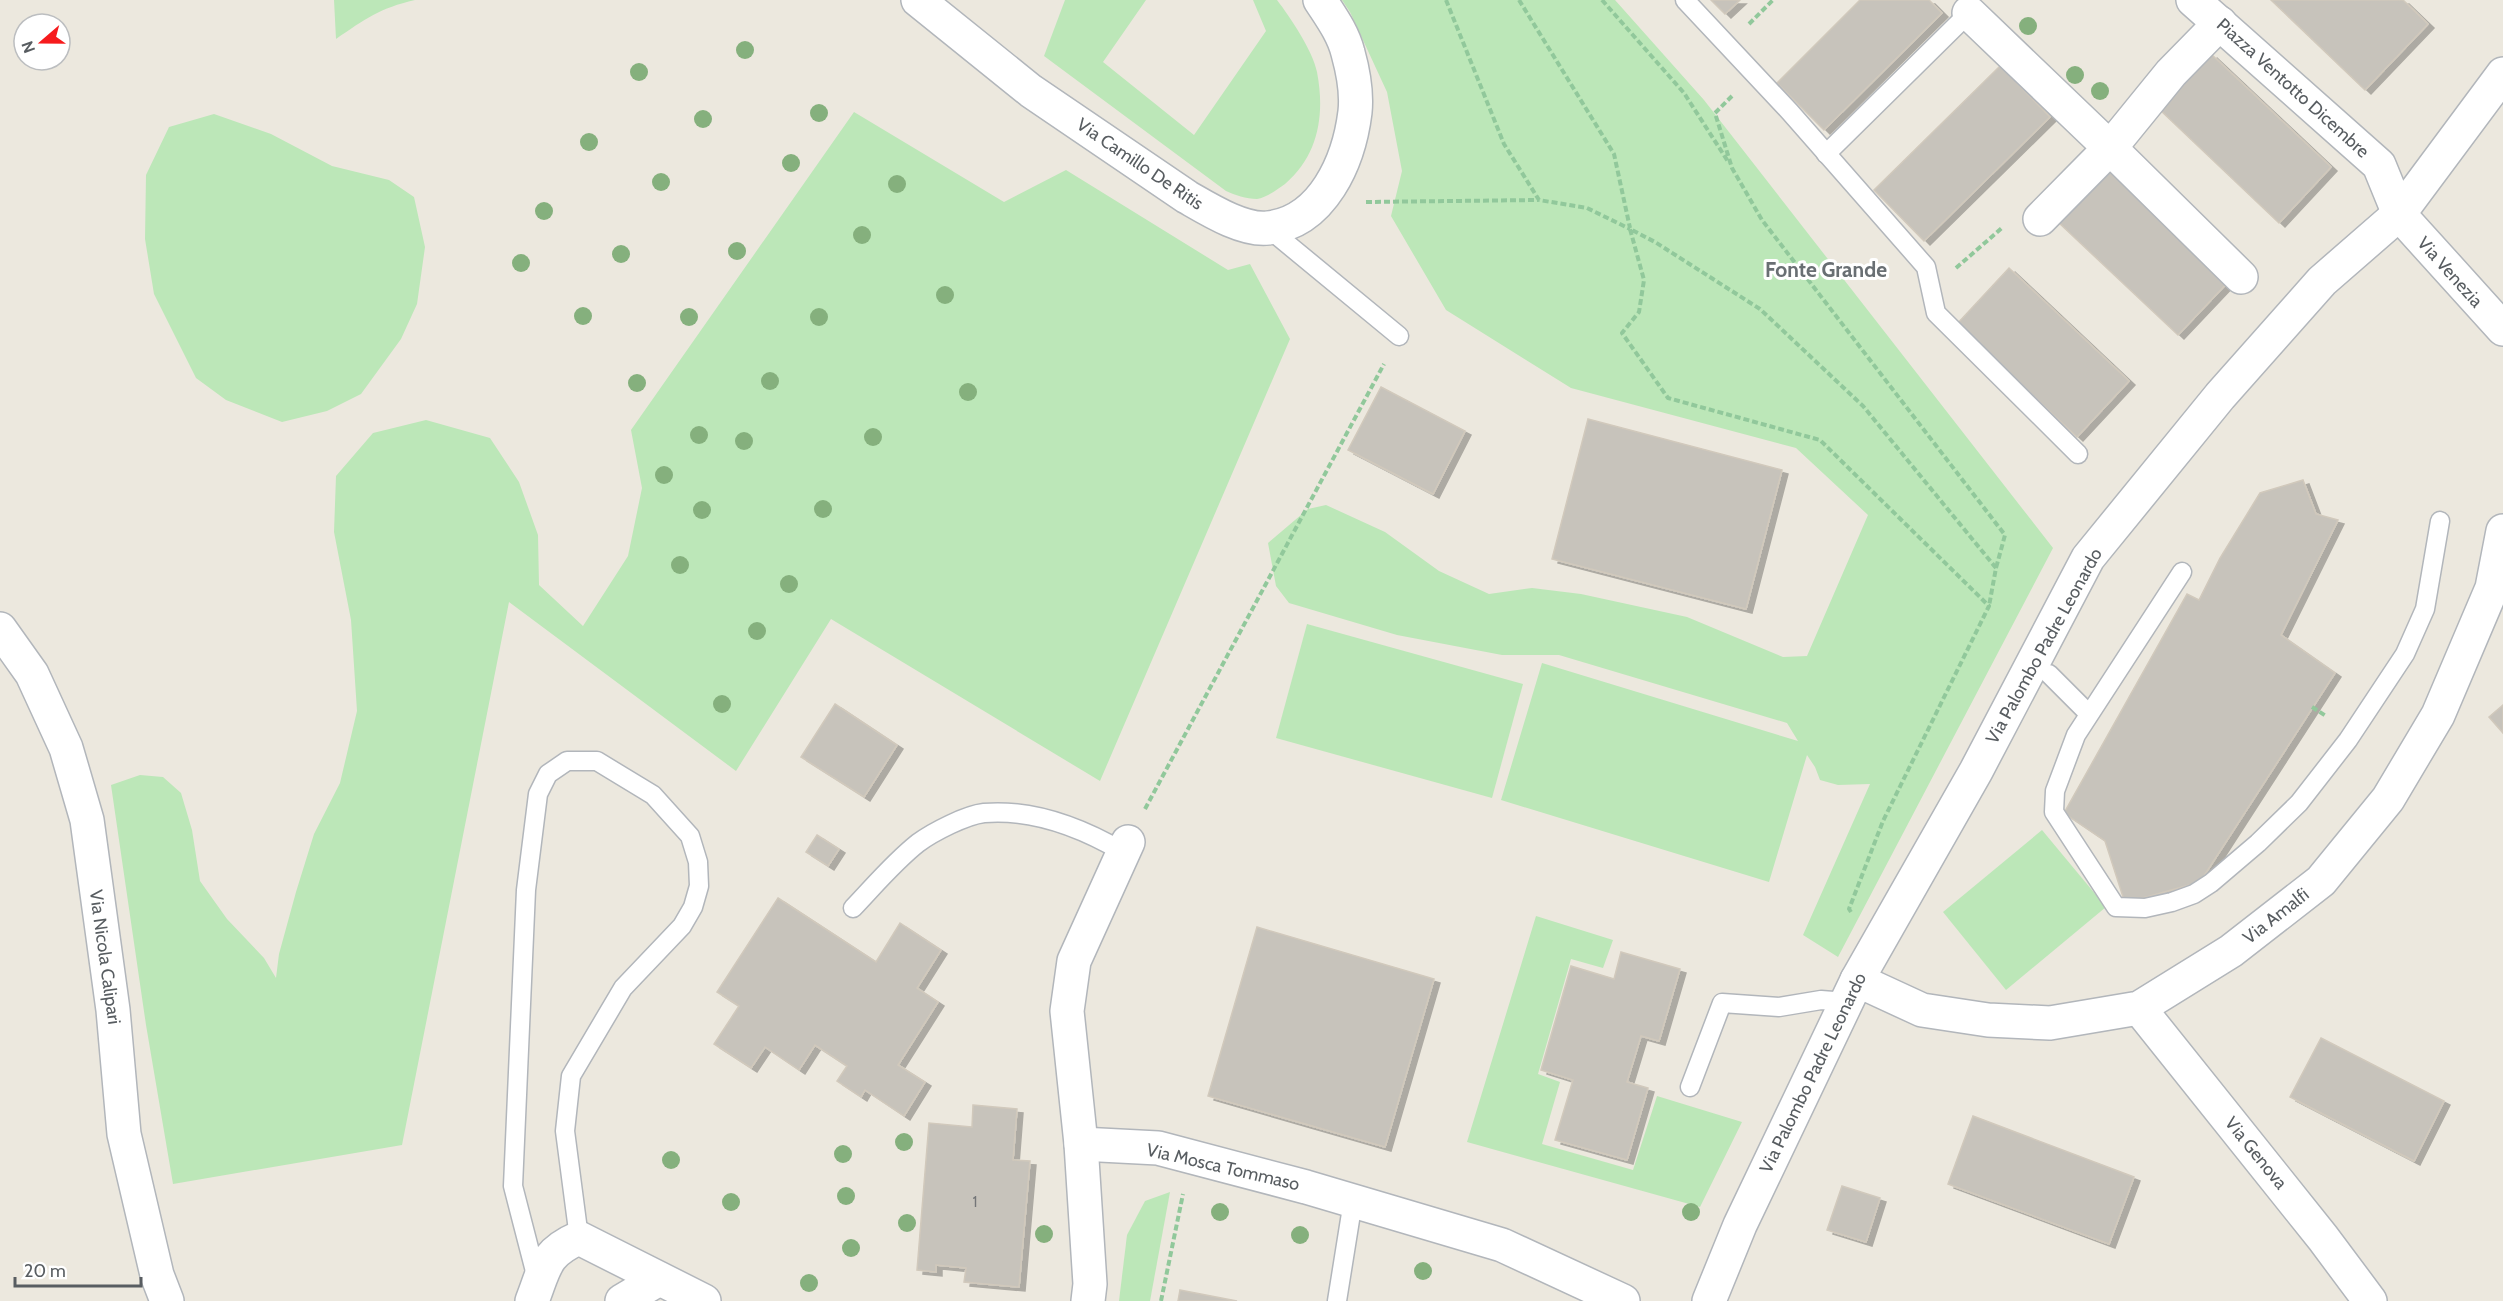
<svg xmlns="http://www.w3.org/2000/svg" width="2503" height="1301" font-family="Cabin,sans-serif">
  <style>
    .green { fill: #bce7b8 }
    .building { fill: #c7c3bb; stroke: #d1c9bc; stroke-width: 1.5; filter: url(#shadow) }
    .lines { fill: none; stroke-linecap: round; stroke-linejoin: round }
    .service-casing { stroke: #b2b6bb; stroke-width: 21 }
    .minor-casing { stroke: #b2b6bb; stroke-width: 36 }
    .tertiary-casing { stroke: #b2b6bb; stroke-width: 36 }
    .path { stroke: #91c89b; stroke-width: 4; stroke-dasharray: 6 3; stroke-linecap: butt }
    .service { stroke: #fff; stroke-width: 18 }
    .minor { stroke: #fff; stroke-width: 33 }
    .tertiary { stroke: #fff; stroke-width: 33 }
    .tree { fill: #85b07d }
    .labels { text-anchor: middle; dominant-baseline: central; stroke-width: 6; stroke-linejoin: round; paint-order: stroke }
    .number-label { font-size: 15px; fill: #747678 }
    .street-label { font-size: 18px; fill: #585d61; stroke: #fff }
    .quarter-label { font-size: 21px; font-weight: bold; fill: #696f73; stroke: #fff }
  </style>
  <defs>
    <filter id="shadow"><feDropShadow dx="6" dy="4" stdDeviation="0" flood-color="#0004"/></filter>
  </defs>
  <rect width="100%" height="100%" fill="#ece8de"/>
  <g class="green">
    <path d="M334,0H415C380,8 365,19 336,39Z"/>
    <path d="M1065,0H1146L1103,62L1194,135L1266,31L1253,0H1277C1290,17 1313,51 1317,72C1325,114 1319,155 1285,184C1278,189 1266,198 1257,199C1246,199 1235,195 1226,191L1044,56Z"/>
    <polygon points="1342,0 1615,0 1704,100 2053,548 1838,957 1803,935 1870,784 1838,785 1820,780 1815,767 1807,755 1769,882 1501,800 1542,663 1798,741 1787,723 1559,655 1502,655 1397,635 1289,603 1276,586 1268,543 1308,509 1326,505 1385,532 1439,571 1489,594 1532,588 1581,594 1687,617 1783,657 1807,656 1868,515 1796,448 1571,388 1446,310 1391,216 1402,171 1387,92 1350,12"/>
    <polygon points="854,112 1004,202 1066,170 1228,270 1250,264 1290,339 1100,781 831,619 736,771 509,602 402,1145 173,1184 146,1025 111,785 140,775 163,777 181,793 192,830 200,881 227,919 264,958 276,978 279,954 296,892 314,834 340,783 357,711 351,620 334,532 336,476 373,433 426,420 490,438 519,482 538,535 539,585 583,626 628,556 642,488 631,430"/>
    <polygon points="214,114 271,134 332,166 389,180 414,197 425,247 417,304 401,339 361,394 327,411 282,422 226,400 196,378 154,294 145,239 146,175 169,127"/>
    <polygon points="1307,624 1523,684 1492,798 1276,738"/>
    <polygon points="2042,830 2106,907 2006,990 1943,912"/>
    <polygon points="1536,916 1613,940 1603,968 1571,959 1538,1074 1560,1082 1542,1144 1633,1170 1657,1096 1742,1122 1700,1207 1467,1142"/>
    <polygon points="1170,1192 1150,1301 1119,1301 1127,1235 1145,1201"/>
  </g>
  <g class="building">
    <polygon points="1711,0 1740,0 1725,14"/>
    <polygon points="1860,0 1929,0 1942,13 1824,130 1777,83"/>
    <polygon points="2271,0 2403,0 2428,24 2365,90"/>
    <polygon points="2211,54 2331,167 2279,223 2159,109"/>
    <polygon points="2000,66 2050,117 1924,241 1874,190"/>
    <polygon points="2110,166 2230,280 2178,335 2058,222"/>
    <polygon points="2009,268 2129,381 2077,437 1957,324"/>
    <polygon points="1381,387 1465,431 1433,494 1348,450"/>
    <polygon points="1588,419 1782,470 1746,609 1552,559"/>
    <polygon points="2303,480 2316,514 2338,520 2281,635 2335,673 2200,882 2125,903 2105,841 2064,813 2187,594 2199,600 2220,558 2260,493"/>
    <polygon points="835,704 897,745 864,797 801,757"/>
    <polygon points="2503,705 2503,733 2489,717"/>
    <polygon points="817,835 839,849 828,866 806,852"/>
    <polygon points="778,898 876,962 900,923 941,950 917,988 938,1002 898,1065 925,1082 904,1116 865,1090 861,1097 837,1081 847,1066 815,1045 799,1070 765,1047 751,1068 714,1044 739,1006 717,992"/>
    <polygon points="1257,927 1434,979 1385,1147 1208,1096"/>
    <polygon points="1621,952 1680,969 1659,1041 1641,1036 1627,1082 1648,1088 1627,1160 1555,1140 1573,1080 1541,1070 1571,966 1614,979"/>
    <polygon points="2321,1038 2444,1101 2414,1161 2290,1097"/>
    <polygon points="973,1105 1017,1109 1013,1160 1030,1161 1019,1287 964,1282 966,1268 936,1265 936,1272 917,1270 929,1123 972,1127"/>
    <polygon points="1973,1116 2134,1177 2109,1244 1948,1184"/>
    <polygon points="1842,1186 1880,1198 1866,1242 1827,1230"/>
    <polygon points="1180,1290 1237,1301 1178,1301"/>
  </g>
  <g class="lines">
    <g class="service-casing">
      <g id="service">
        <polyline points="1685,0 1790,112 1926,267 1936,313 2078,454"/>
        <polyline points="1826,154 1969,13"/>
        <polyline points="1268,228 1399,336"/>
        <polyline points="2182,572 2076,735 2055,791 2054,812 2116,907 2145,908 2172,902 2194,894 2211,883 2258,843 2299,803 2348,740 2405,654 2425,609 2440,521"/>
        <polyline points="2049,674 2089,714"/>
        <path d="M853,908C874,886 894,862 918,843C933,832 966,815 984,813C1032,809 1082,828 1123,852"/>
        <polyline points="1690,1087 1722,1003 1779,1007 1821,1000 1847,1002"/>
        <polyline points="537,1279 513,1186 526,890 538,794 548,774 567,761 597,761 653,795 690,836 698,862 699,886 693,907 682,926 623,988 571,1076 565,1131 579,1238"/>
        <polyline points="1337,1301 1353,1201"/>
      </g>
    </g>
    <g class="minor-casing">
      <g id="minor">
        <polyline points="2193,0 2379,165 2399,214 2503,329"/>
        <polyline points="1969,13 2110,148 2171,73 2220,23"/>
        <polyline points="2040,219 2110,148 2241,277"/>
        <polyline points="1857,980 1922,1010 1988,1020 2050,1023 2139,1008 2231,951 2321,881 2388,799 2438,715 2492,588 2503,531"/>
        <polyline points="2139,1008 2323,1238 2370,1301"/>
        <polyline points="1081,1144 1158,1148 1306,1187 1502,1245 1623,1301"/>
        <path d="M532,1301C545,1268 544,1253 579,1238L704,1301"/>
        <polyline points="622,1301 659,1279"/>
        <polyline points="1088,1301 1090,1284 1081,1144 1067,1011 1074,961 1128,842"/>
        <polyline points="1709,1301 1740,1225 1857,980 1976,771 2088,558 2220,396 2322,281 2399,214 2503,74"/>
      </g>
    </g>
    <g class="tertiary-casing">
      <g id="tertiary">
        <path d="M918,0L1031,91L1187,197C1208,209 1243,231 1268,228C1323,222 1349,161 1355,112C1357,93 1353,71 1348,53C1343,33 1331,17 1320,0"/>
        <polyline points="0,629 32,674 66,748 87,820 113,1010 124,1134 157,1275 167,1301"/>
      </g>
    </g>
    <g class="path">
      <polyline points="1446,0 1504,144 1539,200 1587,208 1630,229"/>
      <polyline points="1519,0 1614,154 1630,228"/>
      <polyline points="1602,0 1684,93 1729,163"/>
      <polyline points="1749,24 1773,0"/>
      <polyline points="1732,96 1715,113 1732,168 1762,220 2005,535 1996,568"/>
      <polyline points="1366,202 1538,200"/>
      <polyline points="1956,268 2003,227"/>
      <polyline points="2312,707 2326,716"/>
      <polyline points="1145,809 1384,364"/>
      <polyline points="1851,912 1849,909 1883,821 1989,606 1820,440 1668,398 1622,333 1639,312 1644,280 1630,229 1655,242 1760,309 1863,406 1996,568 1989,606"/>
      <polyline points="1161,1301 1183,1194"/>
    </g>
    <use href="#service" class="service"/>
    <use href="#minor" class="minor"/>
    <use href="#tertiary" class="tertiary"/>
  </g>
  <g class="tree">
    <circle cx="2028" cy="26" r="9"/>
    <circle cx="745" cy="50" r="9"/>
    <circle cx="639" cy="72" r="9"/>
    <circle cx="2075" cy="75" r="9"/>
    <circle cx="2100" cy="91" r="9"/>
    <circle cx="819" cy="113" r="9"/>
    <circle cx="703" cy="119" r="9"/>
    <circle cx="589" cy="142" r="9"/>
    <circle cx="791" cy="163" r="9"/>
    <circle cx="661" cy="182" r="9"/>
    <circle cx="897" cy="184" r="9"/>
    <circle cx="544" cy="211" r="9"/>
    <circle cx="862" cy="235" r="9"/>
    <circle cx="737" cy="251" r="9"/>
    <circle cx="621" cy="254" r="9"/>
    <circle cx="521" cy="263" r="9"/>
    <circle cx="945" cy="295" r="9"/>
    <circle cx="583" cy="316" r="9"/>
    <circle cx="689" cy="317" r="9"/>
    <circle cx="819" cy="317" r="9"/>
    <circle cx="770" cy="381" r="9"/>
    <circle cx="637" cy="383" r="9"/>
    <circle cx="968" cy="392" r="9"/>
    <circle cx="699" cy="435" r="9"/>
    <circle cx="873" cy="437" r="9"/>
    <circle cx="744" cy="441" r="9"/>
    <circle cx="664" cy="475" r="9"/>
    <circle cx="823" cy="509" r="9"/>
    <circle cx="702" cy="510" r="9"/>
    <circle cx="680" cy="565" r="9"/>
    <circle cx="789" cy="584" r="9"/>
    <circle cx="757" cy="631" r="9"/>
    <circle cx="722" cy="704" r="9"/>
    <circle cx="904" cy="1142" r="9"/>
    <circle cx="843" cy="1154" r="9"/>
    <circle cx="671" cy="1160" r="9"/>
    <circle cx="846" cy="1196" r="9"/>
    <circle cx="731" cy="1202" r="9"/>
    <circle cx="1220" cy="1212" r="9"/>
    <circle cx="1691" cy="1212" r="9"/>
    <circle cx="907" cy="1223" r="9"/>
    <circle cx="1044" cy="1234" r="9"/>
    <circle cx="1300" cy="1235" r="9"/>
    <circle cx="851" cy="1248" r="9"/>
    <circle cx="1423" cy="1271" r="9"/>
    <circle cx="809" cy="1283" r="9"/>
  </g>
  <g class="labels">
    <g class="number-label">
      <text x="975" y="1202">1</text>
    </g>
    <g class="street-label">
      <text transform="translate(2293 88) rotate(42)">Piazza Ventotto Dicembre</text>
      <text transform="translate(1140 164) rotate(34)">Via Camillo De Ritis</text>
      <text transform="translate(2450 272) rotate(48)">Via Venezia</text>
      <text transform="translate(2044 646) rotate(-61)">Via Palombo Padre Leonardo</text>
      <text transform="translate(2276 916) rotate(-38)">Via Amalfi</text>
      <text transform="translate(105 957) rotate(82)">Via Nicola Calipari</text>
      <text transform="translate(1813 1073) rotate(-64)">Via Palombo Padre Leonardo</text>
      <text transform="translate(2256 1153) rotate(51)">Via Genova</text>
      <text transform="translate(1223 1167) rotate(13)">Via Mosca Tommaso</text>
    </g>
    <g class="quarter-label">
      <text x="1826" y="269">Fonte Grande</text>
    </g>
  </g>
  <g transform="translate(42 42) rotate(250)"><circle r="28" fill="#ffffff" stroke="#bcbec0" stroke-width="1.5"/>
  <path d="M0-4.5L10 22L0 15L-10 22Z" fill="#f61b1d"/>
  <text y="-9" font-size="16" font-weight="bold" text-anchor="middle" fill="#585d61">N</text>
  </g>
  <path d="M15 1277v9h126v-9" fill="none" stroke="#585d61" stroke-width="3"/>
  <text x="24" y="1277" font-size="18" fill="#585d61" stroke="#ffffff" stroke-width="4.5" paint-order="stroke">20 m</text>
</svg>
